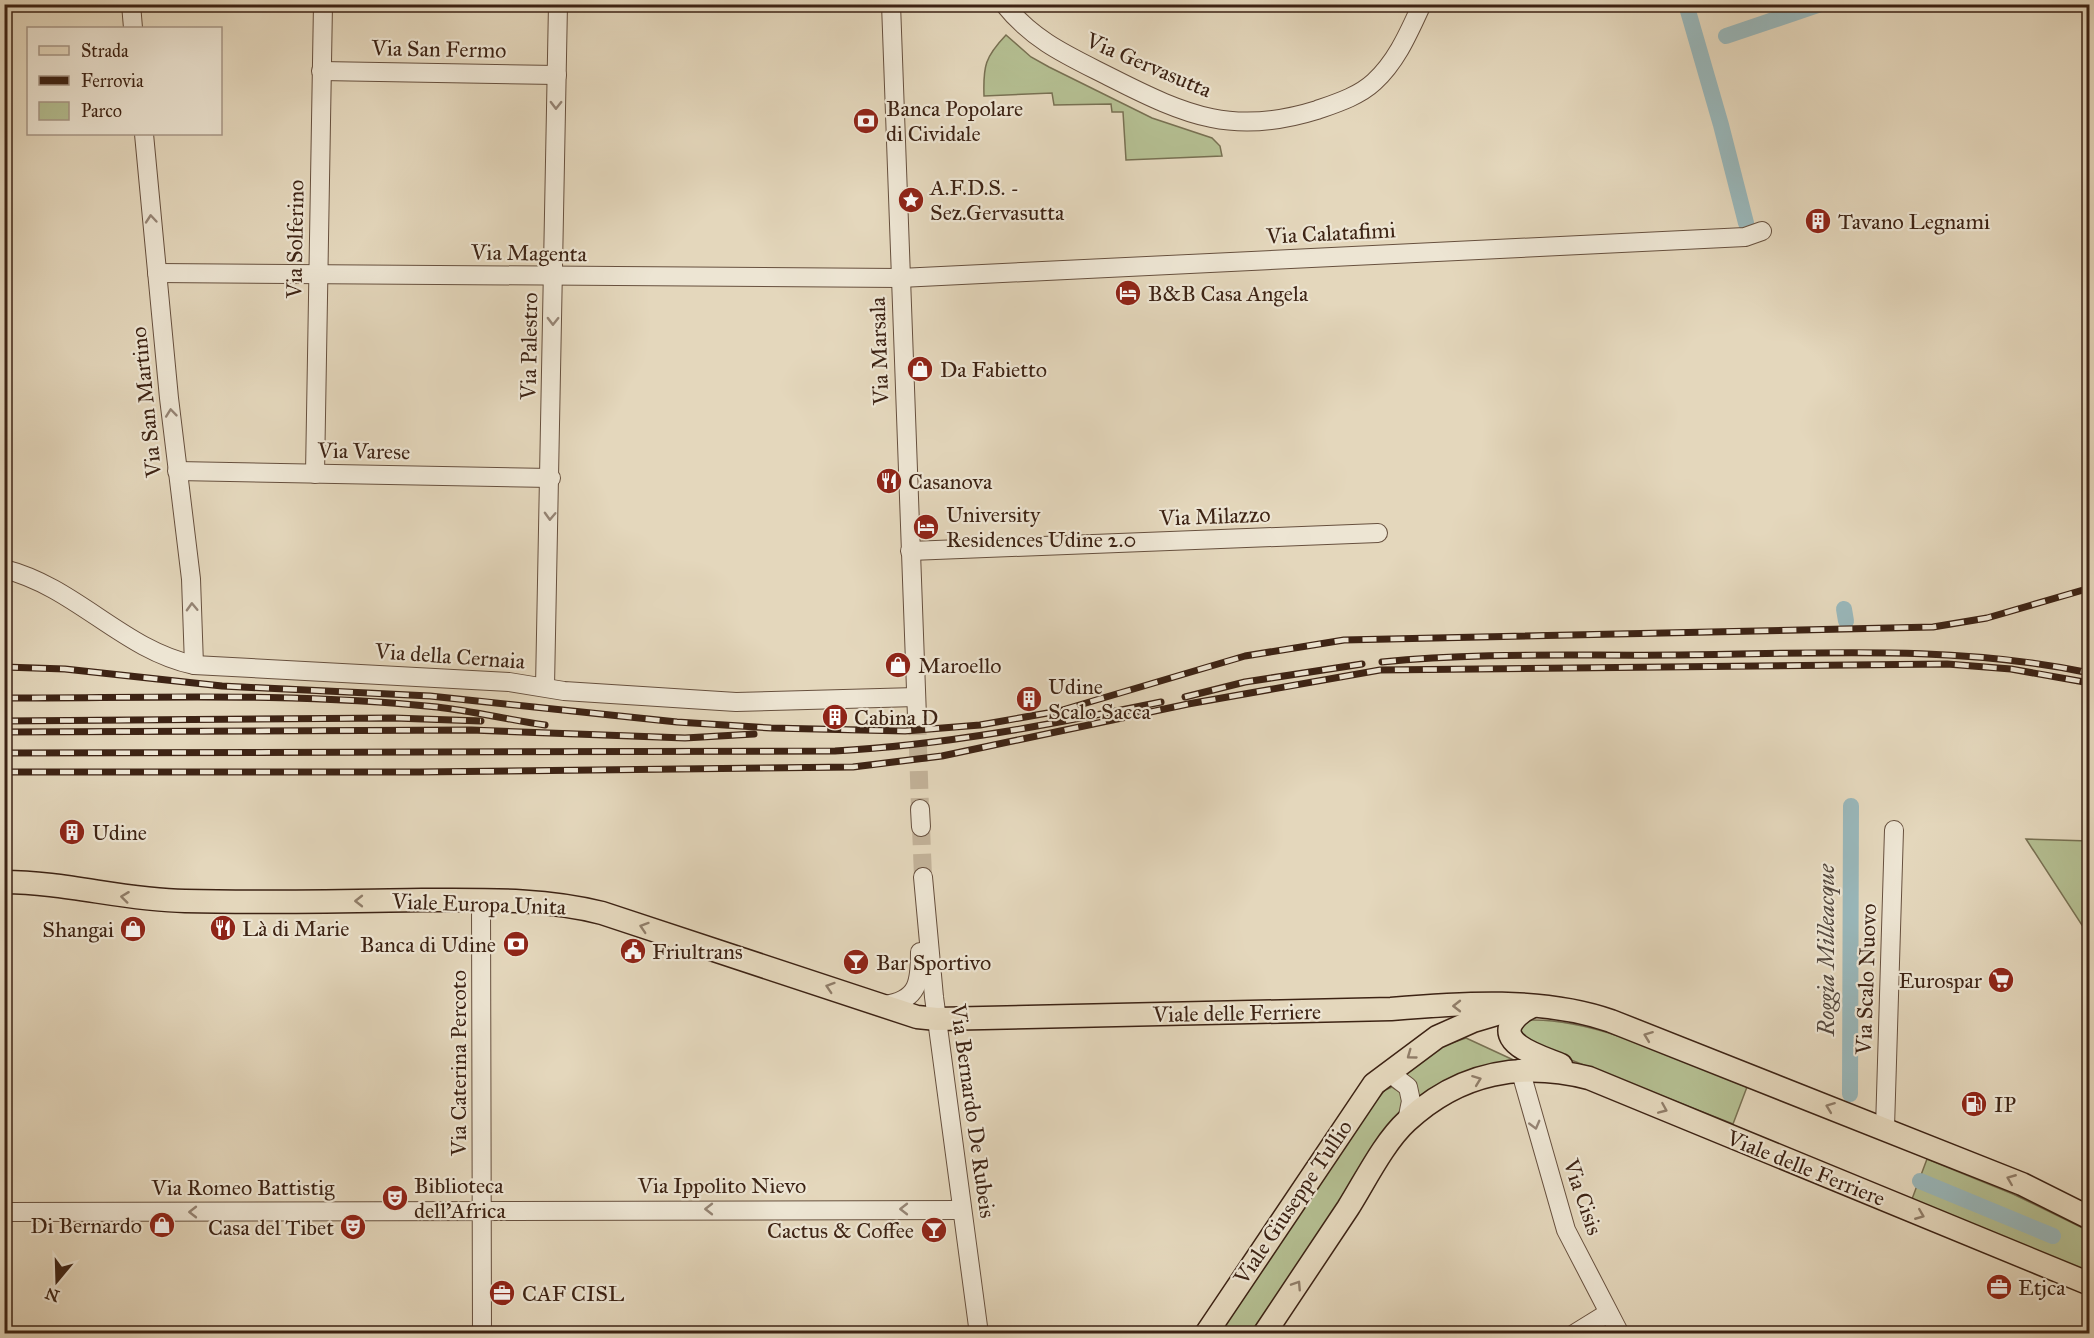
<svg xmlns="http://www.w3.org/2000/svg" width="2094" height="1338" font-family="'IM FELL Great Primer',serif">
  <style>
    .green { fill: #b4be91; stroke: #787052; stroke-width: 1.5 }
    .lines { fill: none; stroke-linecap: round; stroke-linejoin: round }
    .canal { stroke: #99b7ba; stroke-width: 16 }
    .minor-tunnel { stroke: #c3b39a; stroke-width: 18; stroke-dasharray: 18 9; stroke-linecap: butt }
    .minor-casing { stroke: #67503e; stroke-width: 20 }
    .major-casing { stroke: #3d2314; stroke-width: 25 }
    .minor { stroke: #ede5d3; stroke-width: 18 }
    .major { stroke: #e4d7bc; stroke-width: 22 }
    .rail-casing { stroke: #3d2314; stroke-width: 7 }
    .rail { stroke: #ede5d3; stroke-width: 4.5; stroke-dasharray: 14; stroke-linecap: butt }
    .oneway { stroke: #958474 }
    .oneway2 { stroke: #907d68 }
    .labels { text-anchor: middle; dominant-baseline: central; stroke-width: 4.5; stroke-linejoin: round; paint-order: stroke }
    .street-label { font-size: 22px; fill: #3d2314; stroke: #ede5d3 }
    .poi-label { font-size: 22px; fill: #3d2314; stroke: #ede5d3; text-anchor: start }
    .water-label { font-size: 24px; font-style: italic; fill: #54483e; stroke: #ede5d3 }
  </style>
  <rect width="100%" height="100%" fill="#e4d7bc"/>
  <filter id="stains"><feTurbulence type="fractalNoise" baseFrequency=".00333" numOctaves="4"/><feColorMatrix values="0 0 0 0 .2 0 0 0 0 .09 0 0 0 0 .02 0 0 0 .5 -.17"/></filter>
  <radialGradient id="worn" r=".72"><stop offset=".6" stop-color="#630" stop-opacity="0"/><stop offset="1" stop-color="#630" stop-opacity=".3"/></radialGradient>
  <g class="green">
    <path d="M1006,35L1031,57L1049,67L1152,118L1212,138L1220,146L1222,156L1126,160L1123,112H1112L1111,104L1054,105L1052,93L984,96C983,66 985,57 1006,35Z"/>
    <polygon points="2026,839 2089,841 2089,936"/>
    <path d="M1532,1020C1599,1019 1683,1062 1747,1087L1733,1124L1523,1041L1518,1031L1522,1022Z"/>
    <polygon points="1466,1038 1520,1063 1416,1101 1403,1068 1434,1049"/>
    <polygon points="1392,1087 1403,1094 1402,1110 1254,1333 1218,1334 1375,1102 1385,1090"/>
    <polygon points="1927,1159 2013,1194 2089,1231 2089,1277 1912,1199"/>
  </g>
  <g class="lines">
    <g class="canal">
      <polyline points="1686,4 1721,125 1746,223"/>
      <polyline points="1726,36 1821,4"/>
      <polyline points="1844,609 1846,621"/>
      <polyline points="1850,1094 1851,806"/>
      <polyline points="1920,1181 2053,1236"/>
    </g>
    <g class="minor-tunnel">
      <polyline points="917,717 920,809"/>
      <polyline points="921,827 923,877"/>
    </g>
    <g class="minor-casing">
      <g id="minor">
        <polyline points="131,4 133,28"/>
        <polyline points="891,4 917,717"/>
        <path d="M1004,4C1034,42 1071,57 1112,78C1187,116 1234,136 1317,110C1337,103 1359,96 1374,82C1397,61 1409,32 1422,4"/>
        <polyline points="321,71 557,75"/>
        <polyline points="144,134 169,398 191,579 194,665"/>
        <polyline points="157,273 900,278 1745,237 1762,231"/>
        <polyline points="177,471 551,478"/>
        <polyline points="315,474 323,4"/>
        <polyline points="910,551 1378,533"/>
        <path d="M4,569C76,587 123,650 194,665L509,682L564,691L736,702L916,697"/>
        <polyline points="545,687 558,4"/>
        <polyline points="920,809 921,827"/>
        <polyline points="923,877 934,997 979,1334"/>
        <polyline points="481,900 482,1334"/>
        <path d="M885,1005C919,1000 920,981 920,952"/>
        <polyline points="1520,1069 1566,1230 1620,1334"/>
        <polyline points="1385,1075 1395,1077 1408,1087 1411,1101 1407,1121"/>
        <polyline points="1885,1128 1894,830"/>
        <polyline points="4,1212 962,1210"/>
        <polyline points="1574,1334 1608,1313"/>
      </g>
    </g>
    <g class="major-casing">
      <g id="major">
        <path d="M4,882C65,882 124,900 185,901C264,903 343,901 422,900C483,900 543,898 602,913L917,1017L937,1019L1391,1009C1461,1003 1543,997 1611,1021L2022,1184L2090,1218"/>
        <path d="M1531,1007C1524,1010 1518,1014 1513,1021C1496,1045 1545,1058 1561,1065"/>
        <polyline points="1206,1334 1374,1084 1437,1037 1473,1021 1500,1013"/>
        <path d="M1264,1334C1292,1292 1320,1250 1348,1208C1365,1181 1384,1142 1407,1121C1460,1072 1521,1061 1589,1078L2090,1284"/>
      </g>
    </g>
    <use href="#minor" class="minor"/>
    <use href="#major" class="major"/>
    <g class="rail-casing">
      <g id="rail">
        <path d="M1382,662C1478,652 1577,656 1673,655C1812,654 1953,644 2090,673"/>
        <polyline points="4,667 65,669 222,686 430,696 677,722 771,728 905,731 980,725 1059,711 1245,656 1344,640 1933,627 1987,618 2090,588"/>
        <polyline points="1185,697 1245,682 1362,664"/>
        <path d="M4,698C149,698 293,692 437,707C473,711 509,720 545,725"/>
        <polyline points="4,721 394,718 481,721"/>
        <polyline points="4,732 471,730 685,738 754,734"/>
        <path d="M4,753L835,751C946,745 1053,724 1161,702"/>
        <polyline points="4,772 419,772 853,767 942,756 1188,704 1380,670 1947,664 2011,669 2090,683"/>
      </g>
    </g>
    <use href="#rail" class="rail"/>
  </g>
  <defs><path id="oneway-chevron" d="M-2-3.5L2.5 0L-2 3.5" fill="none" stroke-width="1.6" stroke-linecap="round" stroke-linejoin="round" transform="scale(1.5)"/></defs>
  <g class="oneway">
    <use href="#oneway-chevron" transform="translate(556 105) rotate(91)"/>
    <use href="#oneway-chevron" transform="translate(151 219) rotate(-95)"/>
    <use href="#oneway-chevron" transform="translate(553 321) rotate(91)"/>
    <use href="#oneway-chevron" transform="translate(171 413) rotate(-96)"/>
    <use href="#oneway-chevron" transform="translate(550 516) rotate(92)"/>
    <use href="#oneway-chevron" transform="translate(192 607) rotate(-92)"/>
    <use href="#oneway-chevron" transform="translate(1535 1125) rotate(75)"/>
    <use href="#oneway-chevron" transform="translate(709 1209) rotate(180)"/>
    <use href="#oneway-chevron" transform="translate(904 1209) rotate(180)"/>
    <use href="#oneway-chevron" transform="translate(193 1212) rotate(180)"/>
  </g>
  <g class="oneway2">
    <use href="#oneway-chevron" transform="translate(125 897) rotate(-173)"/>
    <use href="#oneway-chevron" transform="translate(359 901) rotate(180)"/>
    <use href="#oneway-chevron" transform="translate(644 927) rotate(-162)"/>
    <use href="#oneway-chevron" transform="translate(830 987) rotate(-162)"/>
    <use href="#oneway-chevron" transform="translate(1457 1006) rotate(180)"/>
    <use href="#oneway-chevron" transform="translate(1648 1036) rotate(-159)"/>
    <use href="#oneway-chevron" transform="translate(1411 1055) rotate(144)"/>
    <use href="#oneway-chevron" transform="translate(1477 1080) rotate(-21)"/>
    <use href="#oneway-chevron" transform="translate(1830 1107) rotate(-159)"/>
    <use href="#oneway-chevron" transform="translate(1663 1109) rotate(23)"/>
    <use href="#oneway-chevron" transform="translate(2011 1179) rotate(-158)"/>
    <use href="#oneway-chevron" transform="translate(1920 1215) rotate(22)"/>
    <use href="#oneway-chevron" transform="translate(1297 1285) rotate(-57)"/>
  </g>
  <defs>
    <g id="bank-disc" transform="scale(1.35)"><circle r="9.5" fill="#8f2418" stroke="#ede5d3"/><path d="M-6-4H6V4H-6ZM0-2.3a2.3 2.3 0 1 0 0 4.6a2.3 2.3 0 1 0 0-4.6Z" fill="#fff"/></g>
    <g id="sight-disc" transform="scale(1.35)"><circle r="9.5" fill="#8f2418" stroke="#ede5d3"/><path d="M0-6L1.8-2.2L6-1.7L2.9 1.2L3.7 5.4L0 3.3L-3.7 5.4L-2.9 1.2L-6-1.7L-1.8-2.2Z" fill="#fff"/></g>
    <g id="building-disc" transform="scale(1.35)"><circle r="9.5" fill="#8f2418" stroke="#ede5d3"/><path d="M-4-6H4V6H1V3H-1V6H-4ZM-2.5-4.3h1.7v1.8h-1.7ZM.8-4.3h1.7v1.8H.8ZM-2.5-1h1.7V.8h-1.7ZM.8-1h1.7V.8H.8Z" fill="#fff"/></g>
    <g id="hotel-disc" transform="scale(1.35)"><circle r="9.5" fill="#8f2418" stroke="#ede5d3"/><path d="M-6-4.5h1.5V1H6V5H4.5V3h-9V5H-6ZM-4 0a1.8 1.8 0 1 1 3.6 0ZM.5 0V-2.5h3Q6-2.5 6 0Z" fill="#fff"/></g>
    <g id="shop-disc" transform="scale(1.35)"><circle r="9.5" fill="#8f2418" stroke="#ede5d3"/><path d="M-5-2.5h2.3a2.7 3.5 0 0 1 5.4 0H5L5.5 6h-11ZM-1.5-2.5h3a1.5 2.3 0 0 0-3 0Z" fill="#fff"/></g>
    <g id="restaurant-disc" transform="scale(1.35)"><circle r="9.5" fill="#8f2418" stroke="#ede5d3"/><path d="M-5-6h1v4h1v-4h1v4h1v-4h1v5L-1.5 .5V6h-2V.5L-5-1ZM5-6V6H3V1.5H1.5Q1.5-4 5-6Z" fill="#fff"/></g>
    <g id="civic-disc" transform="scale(1.35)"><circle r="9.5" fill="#8f2418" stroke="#ede5d3"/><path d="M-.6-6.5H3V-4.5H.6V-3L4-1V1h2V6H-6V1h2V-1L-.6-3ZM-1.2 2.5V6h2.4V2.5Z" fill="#fff"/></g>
    <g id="bar-disc" transform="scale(1.35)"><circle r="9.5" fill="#8f2418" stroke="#ede5d3"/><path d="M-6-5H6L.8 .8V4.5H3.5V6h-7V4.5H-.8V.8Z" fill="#fff"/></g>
    <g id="supermarket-disc" transform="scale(1.35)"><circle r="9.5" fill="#8f2418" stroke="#ede5d3"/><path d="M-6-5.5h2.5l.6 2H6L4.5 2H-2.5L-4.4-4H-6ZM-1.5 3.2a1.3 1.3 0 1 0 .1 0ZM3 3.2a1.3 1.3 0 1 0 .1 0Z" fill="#fff"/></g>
    <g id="fuel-disc" transform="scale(1.35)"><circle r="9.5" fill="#8f2418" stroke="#ede5d3"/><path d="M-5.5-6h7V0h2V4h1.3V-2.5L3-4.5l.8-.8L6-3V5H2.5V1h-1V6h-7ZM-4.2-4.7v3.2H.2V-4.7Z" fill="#fff"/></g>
    <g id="theatre-disc" transform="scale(1.35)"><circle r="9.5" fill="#8f2418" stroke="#ede5d3"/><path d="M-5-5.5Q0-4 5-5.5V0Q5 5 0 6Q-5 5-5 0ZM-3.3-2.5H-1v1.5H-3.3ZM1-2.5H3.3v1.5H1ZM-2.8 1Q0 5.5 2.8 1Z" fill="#fff"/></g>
    <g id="office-disc" transform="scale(1.35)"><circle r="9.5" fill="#8f2418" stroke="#ede5d3"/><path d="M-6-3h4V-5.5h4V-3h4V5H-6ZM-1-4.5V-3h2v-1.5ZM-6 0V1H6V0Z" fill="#fff"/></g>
  </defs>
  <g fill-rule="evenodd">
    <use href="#bank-disc" x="866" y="121"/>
    <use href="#sight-disc" x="911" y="200"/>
    <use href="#building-disc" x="1818" y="221"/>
    <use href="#hotel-disc" x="1128" y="293"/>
    <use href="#shop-disc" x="920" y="369"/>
    <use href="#restaurant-disc" x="889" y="481"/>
    <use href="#hotel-disc" x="926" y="527"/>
    <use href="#shop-disc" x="898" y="665"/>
    <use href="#building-disc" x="1029" y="699"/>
    <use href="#building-disc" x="835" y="717"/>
    <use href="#building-disc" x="72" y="832"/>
    <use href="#restaurant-disc" x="223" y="928"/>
    <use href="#shop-disc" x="133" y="929"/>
    <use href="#bank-disc" x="516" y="944"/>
    <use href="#civic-disc" x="633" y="951"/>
    <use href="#bar-disc" x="856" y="962"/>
    <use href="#supermarket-disc" x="2001" y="980"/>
    <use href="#fuel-disc" x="1974" y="1104"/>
    <use href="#theatre-disc" x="395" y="1198"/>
    <use href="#shop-disc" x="162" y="1225"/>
    <use href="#theatre-disc" x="353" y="1227"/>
    <use href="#bar-disc" x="934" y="1230"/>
    <use href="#office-disc" x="1999" y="1287"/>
    <use href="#office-disc" x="502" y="1293"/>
  </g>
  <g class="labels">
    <g class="street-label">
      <text transform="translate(439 49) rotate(1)">Via San Fermo</text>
      <text transform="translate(1149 65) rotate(23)">Via Gervasutta</text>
      <text transform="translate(1331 233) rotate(-3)">Via Calatafimi</text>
      <text transform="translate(295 239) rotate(-89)">Via Solferino</text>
      <text transform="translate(529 253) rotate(1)">Via Magenta</text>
      <text transform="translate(529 346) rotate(-89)">Via Palestro</text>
      <text transform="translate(879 351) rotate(-92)">Via Marsala</text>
      <text transform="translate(146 402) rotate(-96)">Via San Martino</text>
      <text transform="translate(364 451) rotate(1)">Via Varese</text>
      <text transform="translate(1215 516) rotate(-2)">Via Milazzo</text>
      <text transform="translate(450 656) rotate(4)">Via della Cernaia</text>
      <text transform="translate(479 904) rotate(2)">Viale Europa Unita</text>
      <text transform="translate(1866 979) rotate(-88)">Via Scalo Nuovo</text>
      <text transform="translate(1237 1013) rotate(-1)">Viale delle Ferriere</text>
      <text transform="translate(458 1063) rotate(-90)">Via Caterina Percoto</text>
      <text transform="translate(973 1111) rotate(82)">Via Bernardo De Rubeis</text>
      <text transform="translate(1806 1168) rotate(22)">Viale delle Ferriere</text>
      <text x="722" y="1185">Via Ippolito Nievo</text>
      <text x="243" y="1187">Via Romeo Battistig</text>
      <text transform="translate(1583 1197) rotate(71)">Via Cisis</text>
      <text transform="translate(1293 1202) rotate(-56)">Viale Giuseppe Tullio</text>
    </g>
    <g class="poi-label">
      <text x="886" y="108">Banca Popolare<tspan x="886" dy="25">di Cividale</tspan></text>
      <text x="930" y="187">A.F.D.S. -<tspan x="930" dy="25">Sez.Gervasutta</tspan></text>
      <text x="1838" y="221">Tavano Legnami</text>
      <text x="1148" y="293">B&amp;B Casa Angela</text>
      <text x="940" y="369">Da Fabietto</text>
      <text x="908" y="481">Casanova</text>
      <text x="946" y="514">University<tspan x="946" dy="25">Residences Udine 2.0</tspan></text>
      <text x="918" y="665">Maroello</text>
      <text x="1048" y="686">Udine<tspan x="1048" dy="25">Scalo Sacca</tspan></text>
      <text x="854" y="717">Cabina D</text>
      <text x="92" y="832">Udine</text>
      <text x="242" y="928">Là di Marie</text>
      <text x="114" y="929" text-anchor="end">Shangai</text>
      <text x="496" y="944" text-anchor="end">Banca di Udine</text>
      <text x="652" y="951">Friultrans</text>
      <text x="876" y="962">Bar Sportivo</text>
      <text x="1982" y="980" text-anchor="end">Eurospar</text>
      <text x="1994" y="1104">IP</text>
      <text x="414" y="1185">Biblioteca<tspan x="414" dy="25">dell'Africa</tspan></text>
      <text x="142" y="1225" text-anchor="end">Di Bernardo</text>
      <text x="334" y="1227" text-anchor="end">Casa del Tibet</text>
      <text x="914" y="1230" text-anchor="end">Cactus &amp; Coffee</text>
      <text x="2018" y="1287">Etjca</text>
      <text x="522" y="1293">CAF CISL</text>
    </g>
    <g class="water-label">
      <text transform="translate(1826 950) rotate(-90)">Roggia Milleacque</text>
    </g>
  </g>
  <rect width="2094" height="1338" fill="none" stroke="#e4d7bc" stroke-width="24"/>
  <rect x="6" y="6" width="2082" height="1326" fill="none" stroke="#3d2314" stroke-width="3"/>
  <rect x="12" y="12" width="2070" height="1314" fill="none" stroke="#3d2314" stroke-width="1.5"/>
  <rect x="27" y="27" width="195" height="108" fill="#ede5d3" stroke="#a79787" stroke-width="1.5"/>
  <rect x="39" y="46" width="30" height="9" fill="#e4d7bc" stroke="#a79787" stroke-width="1.5"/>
  <text x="81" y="57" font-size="18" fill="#3d2314">Strada</text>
  <rect x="39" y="76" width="30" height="9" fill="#3d2314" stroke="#a79787" stroke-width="1.5"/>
  <text x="81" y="87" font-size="18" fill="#3d2314">Ferrovia</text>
  <rect x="39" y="102" width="30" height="18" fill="#b4be91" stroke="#a79787" stroke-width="1.5"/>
  <text x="81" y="117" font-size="18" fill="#3d2314">Parco</text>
  <g transform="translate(57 1281) rotate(199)" stroke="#ede5d3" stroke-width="4.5" paint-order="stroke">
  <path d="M0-4.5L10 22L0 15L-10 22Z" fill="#3d2314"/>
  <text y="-9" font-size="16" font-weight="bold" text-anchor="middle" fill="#3d2314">N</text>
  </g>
  <rect width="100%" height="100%" filter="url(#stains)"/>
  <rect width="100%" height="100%" fill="url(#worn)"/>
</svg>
